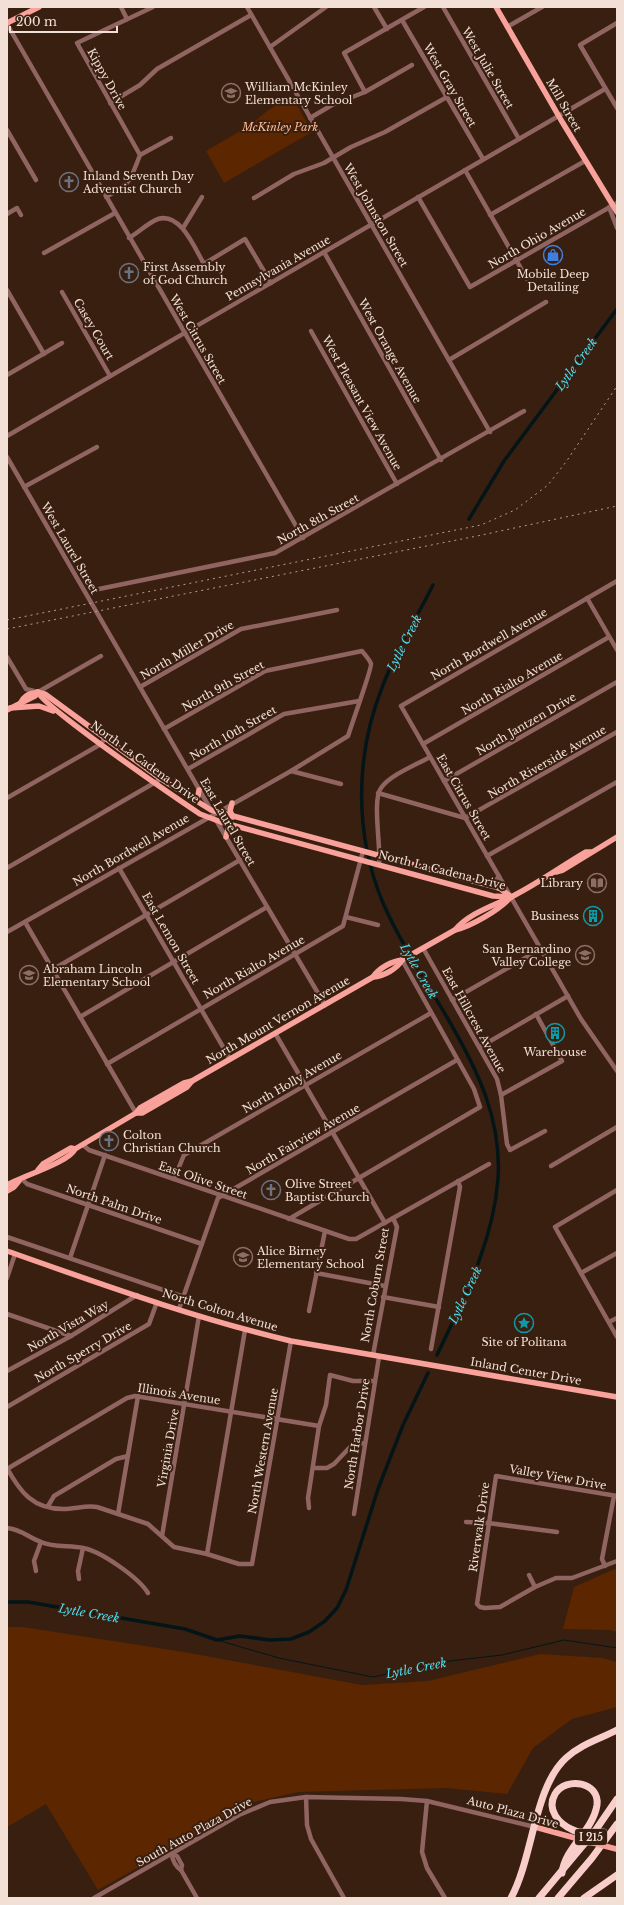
<svg xmlns="http://www.w3.org/2000/svg" width="624" height="1905" font-family="'Libre Baskerville',serif">
  <style>
    .green { fill: #5b2600 }
    .lines { fill: none; stroke-linecap: round; stroke-linejoin: round }
    .stream { stroke: #041518; stroke-width: 1 }
    .canal { stroke: #041518; stroke-width: 3.5 }
    .minor { stroke: #8f6461; stroke-width: 4.5 }
    .major { stroke: #f9a19b; stroke-width: 5.5 }
    .highway { stroke: #f9ceca; stroke-width: 7 }
    .rail { stroke: #b29d92; stroke-width: 1; stroke-dasharray: 2 4; stroke-linecap: butt }
    .major-bridge { stroke: #f9a19b; stroke-width: 5.5 }
    .highway-bridge { stroke: #f9ceca; stroke-width: 7 }
    .labels { text-anchor: middle; dominant-baseline: central; stroke-width: 4; stroke-linejoin: round; paint-order: stroke }
    .shield { fill: #391f10; stroke: #baa69b; stroke-width: 1 }
    .shield-label { font-size: 10px; font-weight: bold; fill: #f2e0d6 }
    .street-label { font-size: 11px; fill: #f2e0d6; stroke: #391f10 }
    .poi-label { font-size: 11px; fill: #f2e0d6; stroke: #391f10; text-anchor: start }
    .park-label { font-size: 11px; font-style: italic; fill: #fdbb95; stroke: #391f10 }
    .water-label { font-size: 12px; font-style: italic; fill: #4ddef1; stroke: #391f10 }
  </style>
  <rect width="100%" height="100%" fill="#391f10"/>
  <g class="green">
    <polygon points="292,96 312,132 224,183 206,151 249,126 267,111"/>
    <polygon points="617,1568 617,1632 611,1630 563,1629 574,1587"/>
    <polygon points="7,1627 23,1627 184,1652 362,1685 428,1681 540,1654 603,1658 617,1662 617,1707 572,1719 533,1748 507,1794 446,1788 298,1792 254,1802 98,1890 46,1804 7,1827"/>
  </g>
  <g class="lines">
    <polyline class="stream" points="217,1640 279,1658 373,1677 441,1662 502,1655 564,1640 617,1648"/>
    <g class="canal">
      <polyline points="469,519 504,461 617,309"/>
      <path d="M433,585C417,617 396,651 383,685C355,754 354,834 383,903C401,944 426,981 448,1019C477,1069 502,1119 498,1179C493,1243 464,1298 437,1355"/>
      <polyline points="7,1602 28,1602 185,1629 217,1640 240,1636 270,1640 291,1639 309,1632 325,1621 337,1608 346,1590 378,1489 403,1425 428,1373"/>
    </g>
    <g class="minor">
      <polyline points="121,7 127,19"/>
      <polyline points="247,7 490,432"/>
      <polyline points="374,7 387,29"/>
      <polyline points="443,7 519,139"/>
      <polyline points="402,20 483,159"/>
      <polyline points="617,23 580,45 617,108"/>
      <polyline points="7,24 303,538"/>
      <polyline points="507,27 542,7"/>
      <polyline points="270,47 326,7"/>
      <polyline points="365,92 344,53 424,7"/>
      <polyline points="110,103 140,85 157,69 251,15"/>
      <polyline points="310,118 332,105 365,92 412,65"/>
      <polyline points="7,130 36,180"/>
      <polyline points="140,155 77,43 153,7"/>
      <polyline points="465,170 527,279"/>
      <path d="M106,197C132,182 129,183 140,155L171,138"/>
      <polyline points="418,197 470,287 617,203"/>
      <polyline points="254,198 294,174 324,163 351,147 385,132 447,97"/>
      <polyline points="609,207 617,228"/>
      <polyline points="7,214 17,208 21,215"/>
      <polyline points="490,215 585,161"/>
      <polyline points="183,228 202,197"/>
      <path d="M129,238C138,233 149,222 158,219C181,212 195,249 204,264L245,239L271,283"/>
      <polyline points="324,252 441,460"/>
      <polyline points="44,253 115,213"/>
      <polyline points="7,290 44,354"/>
      <polyline points="62,292 110,376"/>
      <polyline points="311,331 397,484"/>
      <polyline points="449,360 546,302"/>
      <polyline points="7,375 62,343"/>
      <polyline points="7,436 605,89"/>
      <polyline points="7,457 211,810"/>
      <polyline points="24,487 97,447"/>
      <polyline points="617,581 401,706 581,1019 617,1071"/>
      <polyline points="99,589 275,553 524,411"/>
      <polyline points="587,598 617,650"/>
      <polyline points="7,657 26,689 38,692 101,656"/>
      <polyline points="140,687 241,629 337,610"/>
      <polyline points="423,744 609,637"/>
      <polyline points="188,769 284,714 359,701"/>
      <polyline points="291,771 341,784"/>
      <polyline points="444,781 617,682"/>
      <polyline points="378,793 465,818 617,732"/>
      <polyline points="7,798 101,744 105,738"/>
      <polyline points="216,820 325,1005"/>
      <polyline points="487,856 617,782"/>
      <path d="M379,864C381,846 372,800 381,788C390,775 416,765 430,757"/>
      <polyline points="7,868 161,779"/>
      <polyline points="119,868 230,1059"/>
      <polyline points="492,886 499,876"/>
      <polyline points="346,917 378,925"/>
      <polyline points="25,922 136,1113"/>
      <path d="M7,932L291,771L348,736C351,726 372,668 371,664C370,660 365,655 362,651L265,671L164,729"/>
      <polyline points="423,948 497,1079 501,1095 507,1144 510,1150 545,1131"/>
      <polyline points="52,970 240,860"/>
      <polyline points="452,1000 541,949"/>
      <polyline points="80,1017 267,907"/>
      <polyline points="275,1033 385,1223"/>
      <polyline points="480,1047 568,996"/>
      <polyline points="107,1064 343,926 363,851"/>
      <polyline points="501,1095 562,1061 536,1014"/>
      <polyline points="83,1145 89,1150 349,1239 356,1239 489,1164"/>
      <polyline points="551,1166 617,1127"/>
      <polyline points="22,1179 27,1184 202,1244"/>
      <polyline points="174,1179 184,1155 431,1013"/>
      <polyline points="617,1190 555,1227 617,1337"/>
      <polyline points="289,1219 480,1107 474,1089 402,960"/>
      <polyline points="7,1237 184,1297"/>
      <polyline points="70,1258 105,1155"/>
      <polyline points="316,1273 385,1286"/>
      <polyline points="581,1273 617,1253"/>
      <polyline points="7,1278 15,1254"/>
      <polyline points="383,1297 439,1307"/>
      <polyline points="179,1309 218,1198 457,1060"/>
      <polyline points="309,1311 325,1231"/>
      <polyline points="7,1314 71,1336"/>
      <polyline points="609,1322 617,1318"/>
      <polyline points="431,1349 460,1187 458,1181"/>
      <polyline points="373,1355 397,1227 393,1218"/>
      <polyline points="7,1371 71,1336 137,1295"/>
      <polyline points="7,1407 149,1324 157,1302"/>
      <path d="M7,1468C20,1492 33,1509 63,1509C75,1509 86,1505 97,1507L148,1524L174,1547L207,1554L239,1564H252L291,1341"/>
      <polyline points="313,1468 327,1468 334,1464 352,1445 365,1443"/>
      <polyline points="7,1469 127,1398 135,1396 319,1426"/>
      <polyline points="617,1496 496,1476 477,1604 480,1607 485,1608 500,1607 535,1587 556,1578 572,1578 617,1561"/>
      <polyline points="48,1506 54,1496 116,1459 128,1456"/>
      <polyline points="309,1508 308,1498 319,1426 326,1405 330,1375 353,1381 375,1381"/>
      <polyline points="118,1514 138,1396"/>
      <polyline points="354,1514 379,1357"/>
      <polyline points="466,1522 488,1523 557,1532"/>
      <path d="M7,1528C21,1529 29,1538 41,1542C55,1548 69,1545 83,1548C101,1551 139,1578 148,1593"/>
      <polyline points="162,1536 199,1316"/>
      <polyline points="207,1554 245,1330"/>
      <polyline points="605,1566 602,1559 614,1496"/>
      <polyline points="36,1571 34,1561 41,1542"/>
      <polyline points="529,1575 535,1587"/>
      <polyline points="79,1579 78,1571 83,1548"/>
      <polyline points="306,1797 307,1825 311,1839 344,1898"/>
      <polyline points="427,1801 422,1852 427,1868 445,1898"/>
      <path d="M172,1854C172,1860 176,1867 181,1870L197,1898"/>
      <polyline points="172,1854 177,1856 182,1865 181,1870"/>
      <polyline points="94,1898 239,1815 270,1802 306,1797 401,1799 427,1801 535,1827"/>
    </g>
    <g class="major">
      <polyline points="496,7 561,120 617,212"/>
      <polyline points="7,23 39,7"/>
      <path d="M38,692C42,706 179,800 200,814L221,822L493,896L511,897"/>
      <path d="M21,702C26,693 36,691 45,694L161,779L211,810L492,886L501,889L511,897"/>
      <polyline points="10,708 39,706 53,711"/>
      <polyline points="7,710 35,696 38,692"/>
      <polyline points="193,800 198,796 199,790"/>
      <polyline points="232,803 230,811 233,817"/>
      <polyline points="226,837 228,829 234,826"/>
      <polyline points="556,872 563,870 617,837"/>
      <path d="M455,930C470,912 496,905 515,895C540,882 562,866 586,852H591"/>
      <path d="M373,977C379,968 392,961 402,960L455,930C472,926 499,910 511,897"/>
      <polyline points="136,1113 142,1113 187,1087 192,1081"/>
      <polyline points="38,1170 43,1164 71,1148 75,1149"/>
      <path d="M7,1185C20,1177 70,1162 75,1149L136,1113L140,1108L184,1083L192,1081L373,977C384,976 397,969 402,960"/>
      <polyline points="7,1191 14,1187 19,1181"/>
      <path d="M7,1251C101,1284 194,1318 291,1341L617,1397"/>
      <polyline points="535,1827 575,1838"/>
    </g>
    <g class="highway">
      <path d="M562,1873C565,1847 593,1831 597,1805C600,1782 566,1776 555,1794C546,1810 559,1824 573,1830"/>
      <path d="M511,1898C533,1858 534,1787 566,1758C581,1744 600,1739 617,1730"/>
      <polyline points="539,1898 595,1831 617,1799"/>
      <polyline points="558,1898 592,1858 617,1824"/>
      <polyline points="584,1898 617,1875"/>
    </g>
    <g class="rail">
      <polyline points="7,620 481,525 515,510 548,485 566,462 617,386"/>
      <polyline points="7,629 477,536 617,506"/>
    </g>
    <polyline class="major-bridge" points="575,1838 616,1849"/>
    <polyline class="highway-bridge" points="573,1830 590,1836 597,1842"/>
  </g>
  <defs>
    <g id="school-ring" transform="scale(1)"><circle r="9.5" fill="#391f10" stroke="#8d6e63" stroke-width="1.5"/><path d="M0-5L7-2L0 1L-7-2ZM-4 1L0 2.5L4 1V4Q0 6-4 4Z" fill="#8d6e63"/></g>
    <g id="church-ring" transform="scale(1)"><circle r="9.5" fill="#391f10" stroke="#6b7280" stroke-width="1.5"/><path d="M-1.2-6h2.4v3.5h3.3v2.4h-3.3V6h-2.4V-.1h-3.3v-2.4h3.3Z" fill="#6b7280"/></g>
    <g id="shop-ring" transform="scale(1)"><circle r="9.5" fill="#391f10" stroke="#3f7fe0" stroke-width="1.5"/><path d="M-5-2.5h2.3a2.7 3.5 0 0 1 5.4 0H5L5.5 6h-11ZM-1.5-2.5h3a1.5 2.3 0 0 0-3 0Z" fill="#3f7fe0"/></g>
    <g id="library-ring" transform="scale(1)"><circle r="9.5" fill="#391f10" stroke="#8d6e63" stroke-width="1.5"/><path d="M-6-4Q-3-5.5-.7-3.5V5Q-3 3-6 4ZM6-4Q3-5.5 .7-3.5V5Q3 3 6 4Z" fill="#8d6e63"/></g>
    <g id="building-ring" transform="scale(1)"><circle r="9.5" fill="#391f10" stroke="#0f9aa8" stroke-width="1.5"/><path d="M-4-6H4V6H1V3H-1V6H-4ZM-2.5-4.3h1.7v1.8h-1.7ZM.8-4.3h1.7v1.8H.8ZM-2.5-1h1.7V.8h-1.7ZM.8-1h1.7V.8H.8Z" fill="#0f9aa8"/></g>
    <g id="university-ring" transform="scale(1)"><circle r="9.5" fill="#391f10" stroke="#8d6e63" stroke-width="1.5"/><path d="M0-5L7-2L0 1L-7-2ZM-4 1L0 2.5L4 1V4Q0 6-4 4Z" fill="#8d6e63"/></g>
    <g id="sight-ring" transform="scale(1)"><circle r="9.5" fill="#391f10" stroke="#0f9aa8" stroke-width="1.5"/><path d="M0-6L1.8-2.2L6-1.7L2.9 1.2L3.7 5.4L0 3.3L-3.7 5.4L-2.9 1.2L-6-1.7L-1.8-2.2Z" fill="#0f9aa8"/></g>
  </defs>
  <g fill-rule="evenodd">
    <use href="#school-ring" x="231" y="93"/>
    <use href="#church-ring" x="69" y="182"/>
    <use href="#shop-ring" x="553" y="255"/>
    <use href="#church-ring" x="129" y="273"/>
    <use href="#library-ring" x="597" y="883"/>
    <use href="#building-ring" x="593" y="916"/>
    <use href="#university-ring" x="585" y="955"/>
    <use href="#school-ring" x="29" y="975"/>
    <use href="#building-ring" x="555" y="1033"/>
    <use href="#church-ring" x="109" y="1141"/>
    <use href="#church-ring" x="271" y="1190"/>
    <use href="#school-ring" x="243" y="1257"/>
    <use href="#sight-ring" x="524" y="1323"/>
  </g>
  <g class="labels">
    <rect class="shield" x="575" y="1829" width="32" height="16" rx="3"/>
    <g class="shield-label">
      <text x="591" y="1837">I 215</text>
    </g>
    <g class="street-label">
      <text transform="translate(488 68) rotate(60)">West Julie Street</text>
      <text transform="translate(107 79) rotate(61)">Kippy Drive</text>
      <text transform="translate(450 85) rotate(60)">West Gray Street</text>
      <text transform="translate(564 105) rotate(60)">Mill Street</text>
      <text transform="translate(376 215) rotate(60)">West Johnston Street</text>
      <text transform="translate(537 238) rotate(-30)">North Ohio Avenue</text>
      <text transform="translate(278 268) rotate(-30)">Pennsylvania Avenue</text>
      <text transform="translate(94 329) rotate(60)">Casey Court</text>
      <text transform="translate(198 339) rotate(60)">West Citrus Street</text>
      <text transform="translate(390 351) rotate(61)">West Orange Avenue</text>
      <text transform="translate(362 403) rotate(61)">West Pleasant View Avenue</text>
      <text transform="translate(318 519) rotate(-29)">North 8th Street</text>
      <text transform="translate(70 548) rotate(60)">West Laurel Street</text>
      <text transform="translate(489 644) rotate(-30)">North Bordwell Avenue</text>
      <text transform="translate(187 650) rotate(-30)">North Miller Drive</text>
      <text transform="translate(512 683) rotate(-30)">North Rialto Avenue</text>
      <text transform="translate(223 686) rotate(-29)">North 9th Street</text>
      <text transform="translate(526 724) rotate(-30)">North Jantzen Drive</text>
      <text transform="translate(233 733) rotate(-30)">North 10th Street</text>
      <text transform="translate(145 762) rotate(36)">North La Cadena Drive</text>
      <text transform="translate(547 762) rotate(-30)">North Riverside Avenue</text>
      <text transform="translate(464 797) rotate(60)">East Citrus Street</text>
      <text transform="translate(228 822) rotate(60)">East Laurel Street</text>
      <text transform="translate(131 850) rotate(-30)">North Bordwell Avenue</text>
      <text transform="translate(442 870) rotate(14)">North La Cadena Drive</text>
      <text transform="translate(171 938) rotate(60)">East Lemon Street</text>
      <text transform="translate(254 967) rotate(-30)">North Rialto Avenue</text>
      <text transform="translate(278 1020) rotate(-30)">North Mount Vernon Avenue</text>
      <text transform="translate(474 1020) rotate(61)">East Hillcrest Avenue</text>
      <text transform="translate(292 1082) rotate(-30)">North Holly Avenue</text>
      <text transform="translate(303 1139) rotate(-30)">North Fairview Avenue</text>
      <text transform="translate(203 1180) rotate(19)">East Olive Street</text>
      <text transform="translate(114 1204) rotate(19)">North Palm Drive</text>
      <text transform="translate(375 1285) rotate(-80)">North Coburn Street</text>
      <text transform="translate(220 1310) rotate(17)">North Colton Avenue</text>
      <text transform="translate(68 1326) rotate(-30)">North Vista Way</text>
      <text transform="translate(83 1352) rotate(-30)">North Sperry Drive</text>
      <text transform="translate(526 1371) rotate(10)">Inland Center Drive</text>
      <text transform="translate(179 1394) rotate(9)">Illinois Avenue</text>
      <text transform="translate(357 1434) rotate(-81)">North Harbor Drive</text>
      <text transform="translate(168 1448) rotate(-80)">Virginia Drive</text>
      <text transform="translate(263 1451) rotate(-80)">North Western Avenue</text>
      <text transform="translate(558 1477) rotate(10)">Valley View Drive</text>
      <text transform="translate(479 1527) rotate(-82)">Riverwalk Drive</text>
      <text transform="translate(513 1812) rotate(15)">Auto Plaza Drive</text>
      <text transform="translate(194 1832) rotate(-29)">South Auto Plaza Drive</text>
    </g>
    <g class="poi-label">
      <text x="245" y="87">William McKinley<tspan x="245" dy="13">Elementary School</tspan></text>
      <text x="83" y="176">Inland Seventh Day<tspan x="83" dy="13">Adventist Church</tspan></text>
      <text x="143" y="267">First Assembly<tspan x="143" dy="13">of God Church</tspan></text>
      <text x="553" y="274" text-anchor="middle">Mobile Deep<tspan x="553" dy="13">Detailing</tspan></text>
      <text x="583" y="883" text-anchor="end">Library</text>
      <text x="579" y="916" text-anchor="end">Business</text>
      <text x="571" y="949" text-anchor="end">San Bernardino<tspan x="571" dy="13">Valley College</tspan></text>
      <text x="43" y="969">Abraham Lincoln<tspan x="43" dy="13">Elementary School</tspan></text>
      <text x="555" y="1052" text-anchor="middle">Warehouse</text>
      <text x="123" y="1135">Colton<tspan x="123" dy="13">Christian Church</tspan></text>
      <text x="285" y="1184">Olive Street<tspan x="285" dy="13">Baptist Church</tspan></text>
      <text x="257" y="1251">Alice Birney<tspan x="257" dy="13">Elementary School</tspan></text>
      <text x="524" y="1342" text-anchor="middle">Site of Politana</text>
    </g>
    <g class="park-label">
      <text x="280" y="127">McKinley Park</text>
    </g>
    <g class="water-label">
      <text transform="translate(576 364) rotate(-54)">Lytle Creek</text>
      <text transform="translate(404 643) rotate(-63)">Lytle Creek</text>
      <text transform="translate(419 971) rotate(60)">Lytle Creek</text>
      <text transform="translate(465 1295) rotate(-65)">Lytle Creek</text>
      <text transform="translate(89 1613) rotate(10)">Lytle Creek</text>
      <text transform="translate(416 1668) rotate(-11)">Lytle Creek</text>
    </g>
  </g>
  <rect width="624" height="1905" fill="none" stroke="#f2e0d6" stroke-width="16"/>
  <path d="M10 26v6h107v-6" fill="none" stroke="#f2e0d6" stroke-width="2"/>
  <text x="16" y="26" font-size="12" fill="#f2e0d6" stroke="#391f10" stroke-width="3" paint-order="stroke">200 m</text>
</svg>
